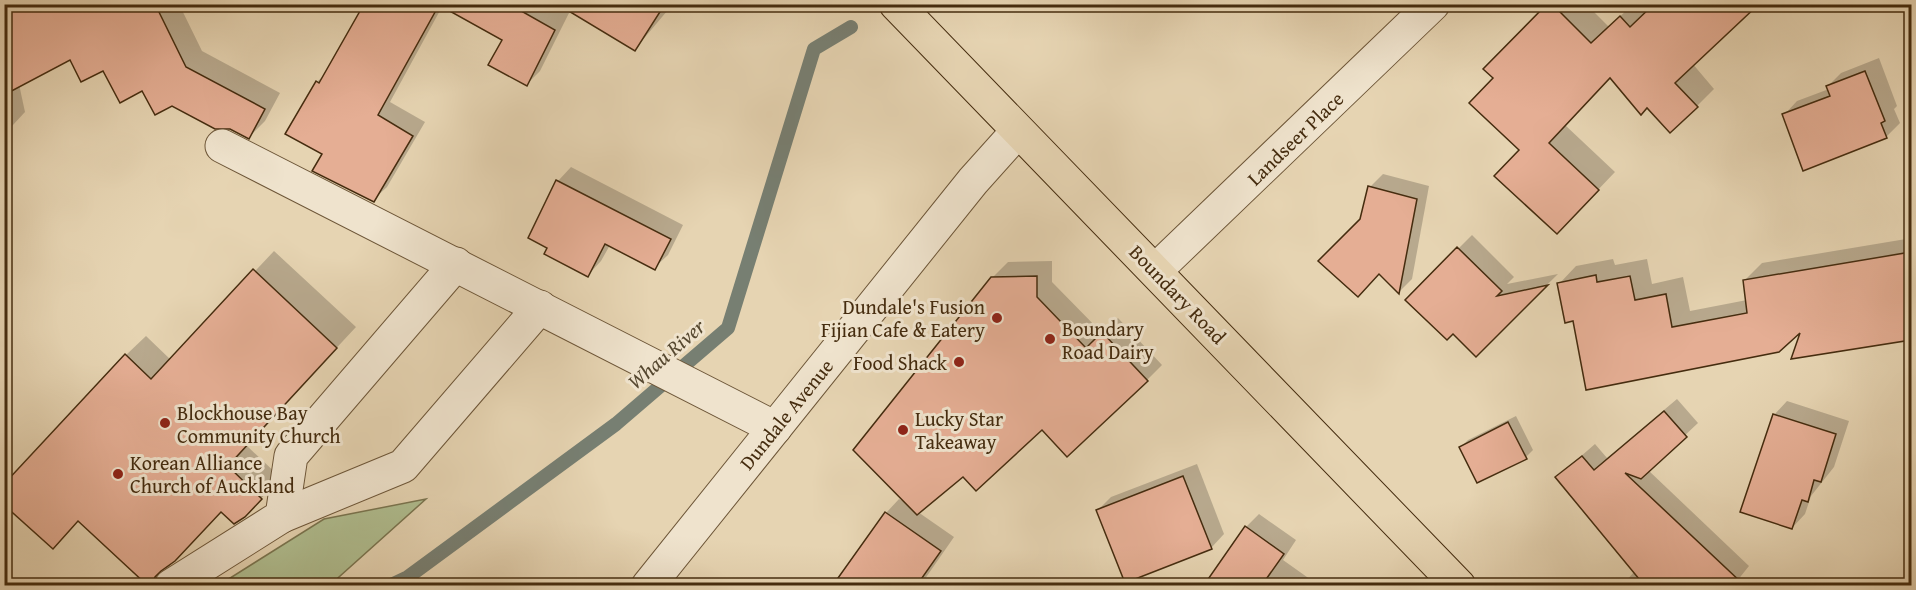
<svg xmlns="http://www.w3.org/2000/svg" width="1916" height="590" font-family="'Gentium Book Plus',serif">
  <style>
    .green { fill: #b0be90; stroke: #7a7550; stroke-width: 1.5 }
    .shadow { fill: #0003 }
    .lines { fill: none; stroke-linecap: round; stroke-linejoin: round }
    .stream { stroke: #777f72; stroke-width: 14 }
    .building { fill: #e5ae94; stroke: #452c0f; stroke-width: 1.5 }
    .minor-casing { stroke: #6d5638; stroke-width: 35 }
    .major-casing { stroke: #452c0f; stroke-width: 35 }
    .minor { stroke: #efe3cd; stroke-width: 33 }
    .major { stroke: #e6d4b2; stroke-width: 33 }
    .poi-dot { fill: #8f2418; stroke: #efe3cd; stroke-width: 2 }
    .labels { text-anchor: middle; dominant-baseline: central; stroke-width: 6; stroke-linejoin: round; paint-order: stroke }
    .street-label { font-size: 20px; fill: #452c0f; stroke: #efe3cd }
    .poi-label { font-size: 20px; fill: #452c0f; stroke: #efe3cd; text-anchor: start }
    .water-label { font-size: 21px; font-style: italic; fill: #564830; stroke: #efe3cd }
  </style>
  <rect width="100%" height="100%" fill="#e6d4b2"/>
  <filter id="stains"><feTurbulence type="fractalNoise" baseFrequency=".00333" numOctaves="4"/><feColorMatrix values="0 0 0 0 .2 0 0 0 0 .09 0 0 0 0 .02 0 0 0 .5 -.17"/></filter>
  <radialGradient id="worn" r=".72"><stop offset=".6" stop-color="#630" stop-opacity="0"/><stop offset="1" stop-color="#630" stop-opacity=".3"/></radialGradient>
  <polygon class="green" points="426,499 330,585 219,585 324,519"/>
  <g class="shadow">
    <polygon points="17,4 179,4 202,51 280,93 265,121 249,137 104,69 71,58"/>
    <polygon points="365,4 673,4 635,49 570,11 540,71 527,84 504,39 443,5 390,102 425,122 387,187 373,200 324,153 317,82 327,72"/>
    <polygon points="1550,4 1586,4 1609,27 1633,4 1642,4 1714,89 1697,106 1610,77 1565,125 1615,172 1574,215 1521,149 1495,78"/>
    <polygon points="1801,4 1846,4 1802,11"/>
    <polygon points="1879,58 1897,106 1894,109 1900,123 1887,136 1804,169 1784,115 1797,101 1829,89 1828,86 1841,73"/>
    <polygon points="14,61 25,112 12,126 4,127 4,63"/>
    <polygon points="571,167 683,225 668,255 654,268 610,245 601,261 588,275 550,247 530,237 558,181"/>
    <polygon points="1383,174 1429,186 1412,279 1399,292 1380,273 1361,220 1370,187"/>
    <polygon points="1472,235 1514,277 1507,284 1558,274 1476,355 1453,332 1407,300"/>
    <polygon points="1912,238 1912,339 1793,357 1803,328 1778,351 1574,319 1559,284 1576,266 1613,259 1615,265 1647,259 1652,284 1683,277 1690,311 1747,300 1744,281 1762,263"/>
    <polygon points="274,251 356,327 246,445 281,478 244,516 222,510 151,586 79,520 53,547 126,355 146,336 171,360"/>
    <polygon points="1052,261 1052,282 1103,334 1118,318 1162,365 1147,380 1042,428 963,475 918,512 954,537 920,586 835,586 886,513 899,499 907,503 992,278 1008,262"/>
    <polygon points="1677,399 1698,423 1648,470 1749,566 1733,586 1627,586 1624,583 1635,571 1557,477 1595,444 1607,458"/>
    <polygon points="1787,401 1849,421 1834,467 1811,496 1805,514 1792,528 1774,415"/>
    <polygon points="1516,416 1533,450 1526,457 1461,447 1468,440"/>
    <polygon points="1197,464 1224,534 1211,548 1097,511 1111,497"/>
    <polygon points="1259,514 1296,540 1283,560 1314,582 1311,586 1205,586 1246,527"/>
  </g>
  <g class="lines">
    <polyline class="stream" points="389,586 408,577 616,424 728,328 814,49 851,27"/>
  </g>
  <g class="building">
    <polygon points="4,4 155,4 186,67 265,109 249,139 230,129 215,129 172,106 155,115 142,91 120,103 103,71 81,82 70,60 4,95"/>
    <polygon points="364,4 509,4 555,30 527,86 488,65 502,40 439,5 378,115 413,136 374,202 312,171 322,154 285,134 316,81 319,83"/>
    <polygon points="557,4 665,4 635,51"/>
    <polygon points="1547,4 1552,4 1591,43 1620,16 1630,27 1654,4 1759,4 1675,83 1698,107 1670,133 1647,108 1641,115 1610,78 1549,143 1599,190 1557,234 1494,176 1519,150 1469,103 1493,78 1483,69"/>
    <polygon points="1865,71 1885,121 1881,123 1887,138 1803,171 1782,114 1830,96 1826,86"/>
    <polygon points="556,180 671,239 655,270 605,244 588,277 544,254 547,248 528,238"/>
    <polygon points="1368,186 1417,199 1399,294 1379,274 1358,297 1318,261 1360,219"/>
    <polygon points="1457,247 1502,291 1497,296 1548,285 1476,357 1453,334 1447,340 1405,300"/>
    <polygon points="1911,252 1911,340 1791,359 1800,333 1779,352 1586,390 1573,321 1565,323 1557,283 1596,275 1597,282 1630,276 1635,300 1666,294 1672,327 1747,313 1743,280"/>
    <polygon points="253,269 337,348 228,466 262,499 245,517 234,524 221,512 175,561 161,571 155,577 152,585 147,585 78,521 53,549 4,505 4,484 125,354 151,379"/>
    <polygon points="1037,276 1037,297 1086,348 1102,332 1148,381 1067,457 1042,430 976,491 963,477 917,515 853,450 991,277"/>
    <polygon points="1664,411 1687,437 1641,479 1625,473 1744,585 1644,585 1555,477 1582,456 1594,470"/>
    <polygon points="1773,414 1836,434 1821,482 1814,480 1808,502 1802,500 1792,529 1740,512"/>
    <polygon points="1508,422 1527,459 1477,483 1459,447"/>
    <polygon points="1183,476 1212,549 1125,583 1096,510"/>
    <polygon points="885,512 941,551 917,585 833,585"/>
    <polygon points="1245,526 1284,554 1262,585 1204,585"/>
  </g>
  <g class="lines">
    <g class="minor-casing">
      <g id="minor">
        <polyline points="222,146 775,428"/>
        <polyline points="1156,270 1433,4"/>
        <polyline points="282,516 403,466 540,307"/>
        <polyline points="171,586 282,516 291,456 456,264"/>
        <polyline points="648,586 973,181 1017,132"/>
      </g>
    </g>
    <g class="major-casing">
      <polyline id="major" points="896,4 1459,586"/>
    </g>
    <use href="#minor" class="minor"/>
    <use href="#major" class="major"/>
  </g>
  <g class="poi-dot">
    <circle cx="997" cy="318" r="6"/>
    <circle cx="1050" cy="339" r="6"/>
    <circle cx="959" cy="362" r="6"/>
    <circle cx="165" cy="423" r="6"/>
    <circle cx="903" cy="430" r="6"/>
    <circle cx="118" cy="474" r="6"/>
  </g>
  <g class="labels">
    <g class="street-label">
      <text transform="translate(1295 138) rotate(-44)">Landseer Place</text>
      <text transform="translate(1178 294) rotate(46)">Boundary Road</text>
      <text transform="translate(786 414) rotate(-51)">Dundale Avenue</text>
    </g>
    <g class="poi-label">
      <text x="985" y="306" text-anchor="end">Dundale's Fusion<tspan x="985" dy="23">Fijian Cafe &amp; Eatery</tspan></text>
      <text x="1062" y="328">Boundary<tspan x="1062" dy="23">Road Dairy</tspan></text>
      <text x="947" y="362" text-anchor="end">Food Shack</text>
      <text x="177" y="412">Blockhouse Bay<tspan x="177" dy="23">Community Church</tspan></text>
      <text x="915" y="418">Lucky Star<tspan x="915" dy="23">Takeaway</tspan></text>
      <text x="130" y="462">Korean Alliance<tspan x="130" dy="23">Church of Auckland</tspan></text>
    </g>
    <g class="water-label">
      <text transform="translate(666 354) rotate(-41)">Whau River</text>
    </g>
  </g>
  <rect width="1916" height="590" fill="none" stroke="#e6d4b2" stroke-width="24"/>
  <rect x="6" y="6" width="1904" height="578" fill="none" stroke="#452c0f" stroke-width="3"/>
  <rect x="12" y="12" width="1892" height="566" fill="none" stroke="#452c0f" stroke-width="1.5"/>
  <rect width="100%" height="100%" filter="url(#stains)"/>
  <rect width="100%" height="100%" fill="url(#worn)"/>
</svg>
